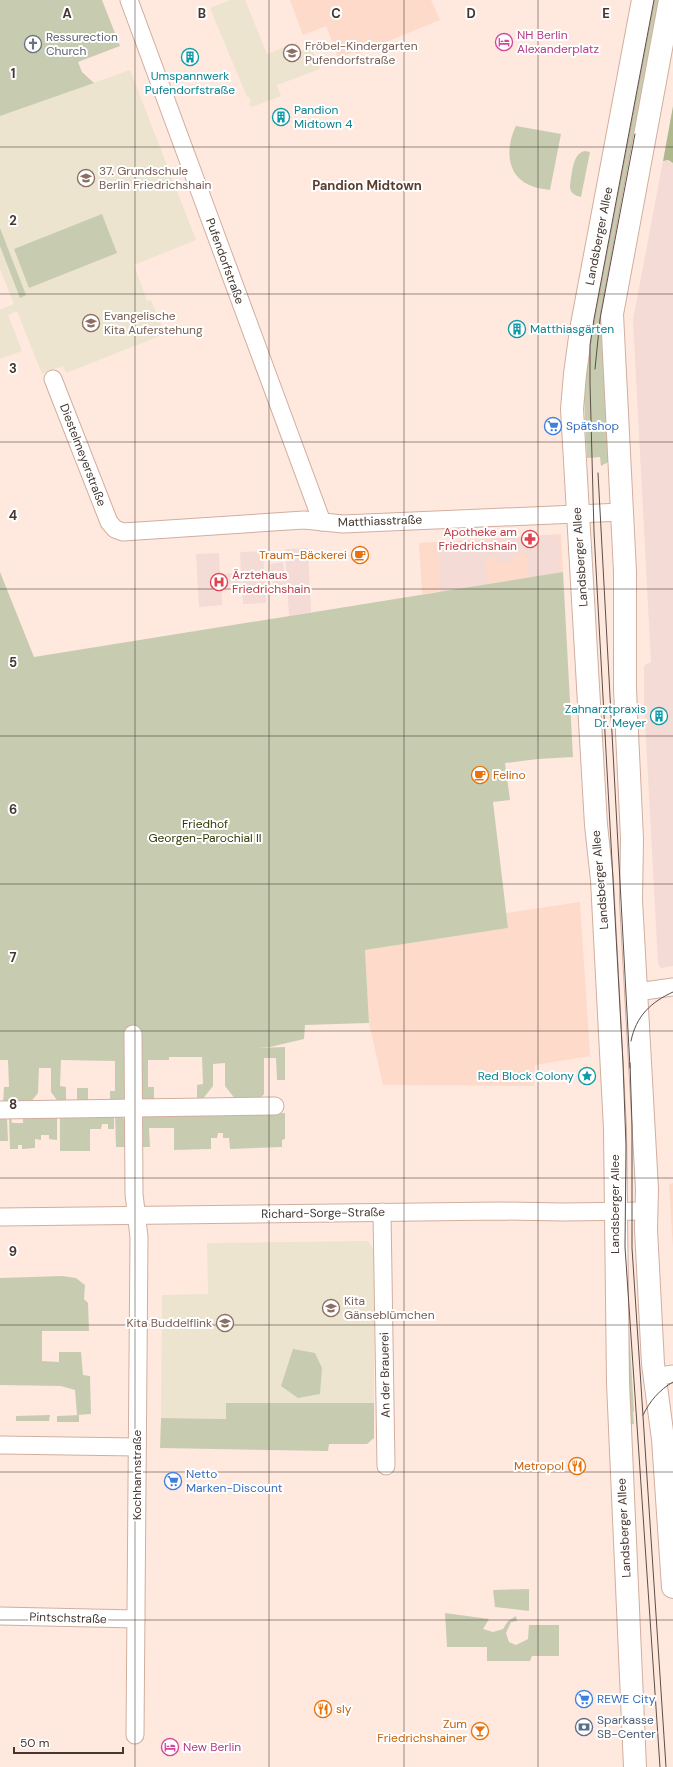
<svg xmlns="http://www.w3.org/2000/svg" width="673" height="1767" font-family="'DM Sans',sans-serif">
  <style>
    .built { fill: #fddaca }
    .education { fill: #ece4ce }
    .medical { fill: #f4dbd5 }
    .green { fill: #c7ccb1 }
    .forest { fill: #afb88d }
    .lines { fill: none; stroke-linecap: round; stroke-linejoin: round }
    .minor-casing { stroke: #d1ae9e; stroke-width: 19 }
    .primary-casing { stroke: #d1ae9e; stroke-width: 24 }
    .minor { stroke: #fff; stroke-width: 17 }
    .primary { stroke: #fff; stroke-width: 22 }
    .tram { stroke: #5e4e48; stroke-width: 1 }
    .grid { fill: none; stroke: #443630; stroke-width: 1; stroke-opacity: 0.55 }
    .labels { text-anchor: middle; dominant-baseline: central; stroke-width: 4; stroke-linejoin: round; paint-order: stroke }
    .hotel-label { font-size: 12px; fill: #b23c85; stroke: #fff; text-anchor: start }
    .worship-label { font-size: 12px; fill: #5b616d; stroke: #fff; text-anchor: start }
    .education-label { font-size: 12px; fill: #785e54; stroke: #fff; text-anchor: start }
    .culture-label { font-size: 12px; fill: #0d838f; stroke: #fff; text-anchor: start }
    .street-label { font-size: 12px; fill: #443630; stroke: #fff }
    .shop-label { font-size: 12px; fill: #366cbe; stroke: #fff; text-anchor: start }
    .health-label { font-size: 12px; fill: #be3a42; stroke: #fff; text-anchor: end }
    .food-label { font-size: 12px; fill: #c56008; stroke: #fff; text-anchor: end }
    .park-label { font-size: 12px; fill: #313803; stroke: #fff }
    .service-label { font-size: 12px; fill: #4e5e75; stroke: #fff; text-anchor: start }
    .neighbourhood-label { font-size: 13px; font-weight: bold; fill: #5a3e30; stroke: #fff }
    .grid-label { font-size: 13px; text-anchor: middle; font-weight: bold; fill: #443630; stroke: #fff; stroke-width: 4; stroke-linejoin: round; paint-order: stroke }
  </style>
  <rect width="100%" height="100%" fill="#ffe9df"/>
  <g class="built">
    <polygon points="290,0 431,0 440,20 357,54 355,52 338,58 326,26 303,35"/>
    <polygon points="561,534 563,572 422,594 419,543"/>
    <polygon points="580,902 590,1056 535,1065 534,1086 383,1085 369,1023 365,950 508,928 506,913"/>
    <polygon points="673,1183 673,1249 669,1184"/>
  </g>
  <g class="education">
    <polygon points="230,0 245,0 267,54 297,42 300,51 311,47 320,69 277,85 281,96 251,107 249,103 251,102 249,97 247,97 210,8"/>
    <polygon points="130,70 196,240 134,265 147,301 151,300 165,334 66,373 63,366 42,374 17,311 8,315 22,351 0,359 0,310 14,304 0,269 0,116"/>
    <polygon points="368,1241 374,1250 374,1403 226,1403 226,1419 161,1418 162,1295 208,1294 207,1243"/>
  </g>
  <g class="medical">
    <polygon points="665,160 673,163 673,966 661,968 658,964 644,702 644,667 646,664 651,662 633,320 663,161"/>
    <polygon points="557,535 560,559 558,559 559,573 528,578 527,554 514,555 514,562 499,563 498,557 485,557 487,584 441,592 438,543"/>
    <polygon points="308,548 311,612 289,616 287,584 274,586 272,580 265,579 266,603 243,604 242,582 234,585 229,584 229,587 224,587 224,584 221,583 222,605 199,607 196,554 219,553 220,574 241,573 240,552 263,551 264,572 271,572 270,564 283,562 284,571 286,571 285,549"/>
  </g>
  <g class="green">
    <polygon points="0,0 102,0 120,46 78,62 82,72 94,83 0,116"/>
    <polygon points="650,0 664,0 606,305 610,461 601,466 600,457 587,458 584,398 585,368"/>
    <path d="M516,126L561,134L550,190C543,189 536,188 529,185C505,174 506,146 516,126Z"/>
    <path d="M585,151L590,152L581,197C574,195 570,193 570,186C572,175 572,153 585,151Z"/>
    <polygon points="102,214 117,253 29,288 14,249"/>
    <polygon points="0,228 26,295 20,298 0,246"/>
    <polygon points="0,572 34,657 563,572 573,757 538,759 505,763 510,800 493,802 508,928 365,950 369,1023 305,1025 304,1039 270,1047 258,1048 285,1047 285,1080 277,1080 276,1058 264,1058 264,1094 259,1100 236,1100 225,1086 225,1063 213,1064 213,1086 202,1100 197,1100 197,1085 203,1084 202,1057 169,1057 169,1060 148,1060 148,1087 154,1087 154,1101 140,1101 138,1033 124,1034 125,1102 110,1102 110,1091 115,1091 115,1061 61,1060 60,1086 66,1087 66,1103 59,1103 51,1092 51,1068 39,1068 38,1093 30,1103 3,1104 4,1087 9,1087 8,1060 0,1060"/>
    <polygon points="77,1088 88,1088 88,1103 77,1102"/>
    <polygon points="285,1113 285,1139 282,1140 282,1147 230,1149 229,1138 223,1138 223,1133 218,1133 217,1138 211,1138 211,1149 174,1150 174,1128 149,1128 150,1147 139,1147 140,1116 144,1115"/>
    <polygon points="114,1115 114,1129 108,1129 108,1124 102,1124 101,1129 90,1129 90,1151 60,1151 60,1116"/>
    <polygon points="115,1115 122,1116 125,1121 125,1147 116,1147"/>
    <polygon points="57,1116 57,1140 49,1139 49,1135 41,1135 41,1140 35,1139 35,1148 22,1149 22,1145 18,1145 18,1149 10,1149 9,1117 11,1117 12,1123 23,1123 23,1117"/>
    <polygon points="0,1117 7,1117 8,1141 0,1141"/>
    <polygon points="62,1276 76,1278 85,1285 84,1299 88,1303 89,1331 42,1331 42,1361 59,1362 59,1352 81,1352 83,1375 90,1376 91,1414 77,1415 75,1390 61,1386 0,1385 0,1278"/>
    <polygon points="626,1283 634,1411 633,1412 634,1424 626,1425"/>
    <polygon points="293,1349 315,1353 322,1368 320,1394 298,1398 281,1386"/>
    <polygon points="226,1403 374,1403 374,1438 367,1444 329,1444 328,1451 160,1448 161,1418 226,1419"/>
    <polygon points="50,1415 49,1421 16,1421 16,1416"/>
    <polygon points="79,1415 79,1422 57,1422 57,1416"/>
    <polygon points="529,1589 529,1611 495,1607 493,1590"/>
    <polygon points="445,1613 489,1619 483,1629 493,1632 503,1629 508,1621 516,1616 517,1621 511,1622 506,1633 509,1642 516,1645 528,1639 529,1625 559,1625 559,1656 532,1656 530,1661 487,1661 487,1647 447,1647"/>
  </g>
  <polygon class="forest" points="673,106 673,163 668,160 663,161"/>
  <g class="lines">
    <g class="minor-casing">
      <g id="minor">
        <polyline points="129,0 322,522"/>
        <polyline points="53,379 109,522 115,529 123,532 304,520 343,524 622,512"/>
        <polyline points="637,992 673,987"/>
        <polyline points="133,1034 134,1194 139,1237 135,1735"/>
        <polyline points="0,1110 275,1106"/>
        <polyline points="382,1212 386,1466"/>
        <polyline points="0,1217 501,1211 562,1212 647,1211"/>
        <polyline points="654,1377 673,1374"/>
        <polyline points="0,1445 137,1447"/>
        <polyline points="0,1616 136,1619"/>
      </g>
    </g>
    <g class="primary-casing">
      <g id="primary">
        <polyline points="670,0 612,314 625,572 625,689 632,839 631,900 647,1189 646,1229 653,1364 663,1439 673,1587"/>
        <polyline points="635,1767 618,1383 615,1129 602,880 596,825 572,409 575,374 581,330 643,0"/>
      </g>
    </g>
    <use href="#minor" class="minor"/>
    <use href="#primary" class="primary"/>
    <g class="tram">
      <polyline points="654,0 594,319 590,345 590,383 594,532 623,1063 626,1146 625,1247 660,1767"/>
      <polyline points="595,369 600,319 635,134"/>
      <polyline points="598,473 630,1068"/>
      <path d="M631,1041C636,1016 651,1002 673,992"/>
      <polyline points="630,1063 632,1125 632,1248 666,1767"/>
      <path d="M643,1415C650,1401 659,1390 673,1382"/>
    </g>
  </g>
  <path class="grid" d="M135,0V1767M269,0V1767M404,0V1767M538,0V1767M0,147H673M0,294H673M0,442H673M0,589H673M0,736H673M0,884H673M0,1031H673M0,1178H673M0,1325H673M0,1472H673M0,1620H673"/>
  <defs>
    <g id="hotel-ring" transform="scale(0.9)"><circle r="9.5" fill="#fff" stroke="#d1479c" stroke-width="1.5"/><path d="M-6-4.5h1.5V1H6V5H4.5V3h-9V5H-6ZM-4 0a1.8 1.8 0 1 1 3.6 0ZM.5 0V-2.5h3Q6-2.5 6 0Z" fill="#d1479c"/></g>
    <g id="church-ring" transform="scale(0.9)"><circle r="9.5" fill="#fff" stroke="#6b7280" stroke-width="1.5"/><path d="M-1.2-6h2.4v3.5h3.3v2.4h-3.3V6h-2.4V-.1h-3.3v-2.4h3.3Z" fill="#6b7280"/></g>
    <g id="school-ring" transform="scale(0.9)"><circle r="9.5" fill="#fff" stroke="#8d6e63" stroke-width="1.5"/><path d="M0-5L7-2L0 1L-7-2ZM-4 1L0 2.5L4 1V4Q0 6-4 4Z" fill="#8d6e63"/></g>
    <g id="building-ring" transform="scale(0.9)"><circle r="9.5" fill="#fff" stroke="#0f9aa8" stroke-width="1.5"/><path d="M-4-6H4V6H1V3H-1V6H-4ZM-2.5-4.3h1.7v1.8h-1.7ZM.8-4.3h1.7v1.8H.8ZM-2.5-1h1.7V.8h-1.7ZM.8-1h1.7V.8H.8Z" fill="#0f9aa8"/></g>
    <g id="supermarket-ring" transform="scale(0.9)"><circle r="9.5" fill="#fff" stroke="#3f7fe0" stroke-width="1.5"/><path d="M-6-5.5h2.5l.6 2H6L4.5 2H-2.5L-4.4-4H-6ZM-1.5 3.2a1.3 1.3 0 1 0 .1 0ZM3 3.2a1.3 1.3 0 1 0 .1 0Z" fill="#3f7fe0"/></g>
    <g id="pharmacy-ring" transform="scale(0.9)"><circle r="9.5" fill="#fff" stroke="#e0444e" stroke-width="1.5"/><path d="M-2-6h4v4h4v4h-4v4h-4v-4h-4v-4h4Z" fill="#e0444e"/></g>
    <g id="cafe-ring" transform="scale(0.9)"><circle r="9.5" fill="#fff" stroke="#e8710a" stroke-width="1.5"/><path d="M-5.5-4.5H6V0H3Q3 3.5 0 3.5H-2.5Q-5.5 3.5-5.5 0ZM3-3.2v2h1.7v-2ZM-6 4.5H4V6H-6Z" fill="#e8710a"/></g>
    <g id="hospital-ring" transform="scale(0.9)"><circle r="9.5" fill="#fff" stroke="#e0444e" stroke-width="1.5"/><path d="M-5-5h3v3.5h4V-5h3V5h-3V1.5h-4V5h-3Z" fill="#e0444e"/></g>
    <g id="sight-ring" transform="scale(0.9)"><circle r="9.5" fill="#fff" stroke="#0f9aa8" stroke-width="1.5"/><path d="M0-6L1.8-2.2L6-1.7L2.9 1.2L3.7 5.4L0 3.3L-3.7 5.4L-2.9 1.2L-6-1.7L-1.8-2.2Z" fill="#0f9aa8"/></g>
    <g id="restaurant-ring" transform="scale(0.9)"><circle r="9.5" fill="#fff" stroke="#e8710a" stroke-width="1.5"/><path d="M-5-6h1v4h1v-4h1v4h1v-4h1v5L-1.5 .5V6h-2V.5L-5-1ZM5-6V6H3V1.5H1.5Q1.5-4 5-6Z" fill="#e8710a"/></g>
    <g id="bank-ring" transform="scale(0.9)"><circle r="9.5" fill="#fff" stroke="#5c6f8a" stroke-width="1.5"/><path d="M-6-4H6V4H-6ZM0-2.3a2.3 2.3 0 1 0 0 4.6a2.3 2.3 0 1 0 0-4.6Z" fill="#5c6f8a"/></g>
    <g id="bar-ring" transform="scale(0.9)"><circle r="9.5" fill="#fff" stroke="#e8710a" stroke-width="1.5"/><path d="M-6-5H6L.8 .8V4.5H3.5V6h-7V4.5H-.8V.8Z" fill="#e8710a"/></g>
  </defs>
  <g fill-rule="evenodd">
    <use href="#hotel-ring" x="504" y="42"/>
    <use href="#church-ring" x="33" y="44"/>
    <use href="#school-ring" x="292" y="53"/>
    <use href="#building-ring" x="190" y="57"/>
    <use href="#building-ring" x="281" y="117"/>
    <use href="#school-ring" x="86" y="178"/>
    <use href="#school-ring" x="91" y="323"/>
    <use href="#building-ring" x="517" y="329"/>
    <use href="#supermarket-ring" x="553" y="426"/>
    <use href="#pharmacy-ring" x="530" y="539"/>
    <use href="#cafe-ring" x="360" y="555"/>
    <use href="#hospital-ring" x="219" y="582"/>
    <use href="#building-ring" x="659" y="716"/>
    <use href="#cafe-ring" x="480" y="775"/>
    <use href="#sight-ring" x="587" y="1076"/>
    <use href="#school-ring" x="331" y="1308"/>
    <use href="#school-ring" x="225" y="1323"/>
    <use href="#restaurant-ring" x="577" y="1466"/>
    <use href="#supermarket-ring" x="173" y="1481"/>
    <use href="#supermarket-ring" x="584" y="1699"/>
    <use href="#restaurant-ring" x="323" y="1709"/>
    <use href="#bank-ring" x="584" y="1727"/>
    <use href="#bar-ring" x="480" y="1731"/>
    <use href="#hotel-ring" x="170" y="1747"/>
  </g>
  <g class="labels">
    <g class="hotel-label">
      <text x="517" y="35">NH Berlin<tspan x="517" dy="14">Alexanderplatz</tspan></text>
      <text x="183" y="1747">New Berlin</text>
    </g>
    <g class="worship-label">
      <text x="46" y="37">Ressurection<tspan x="46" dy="14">Church</tspan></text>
    </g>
    <g class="education-label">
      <text x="305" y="46">Fröbel-Kindergarten<tspan x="305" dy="14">Pufendorfstraße</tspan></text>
      <text x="99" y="171">37. Grundschule<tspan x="99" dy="14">Berlin Friedrichshain</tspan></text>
      <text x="104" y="316">Evangelische<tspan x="104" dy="14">Kita Auferstehung</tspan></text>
      <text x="344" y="1301">Kita<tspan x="344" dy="14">Gänseblümchen</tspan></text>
      <text x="212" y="1323" text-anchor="end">Kita Buddelflink</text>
    </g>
    <g class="culture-label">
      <text x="190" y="76" text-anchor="middle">Umspannwerk<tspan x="190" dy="14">Pufendorfstraße</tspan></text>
      <text x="294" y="110">Pandion<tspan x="294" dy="14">Midtown 4</tspan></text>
      <text x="530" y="329">Matthiasgärten</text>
      <text x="646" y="709" text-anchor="end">Zahnarztpraxis<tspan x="646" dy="14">Dr. Meyer</tspan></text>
      <text x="574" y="1076" text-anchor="end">Red Block Colony</text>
    </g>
    <g class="street-label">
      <text transform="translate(599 236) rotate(-79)">Landsberger Allee</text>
      <text transform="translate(225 261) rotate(70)">Pufendorfstraße</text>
      <text transform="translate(83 455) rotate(69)">Diestelmeyerstraße</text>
      <text transform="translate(380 521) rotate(-2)">Matthiasstraße</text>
      <text transform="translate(580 557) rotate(-94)">Landsberger Allee</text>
      <text transform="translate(600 880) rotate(-95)">Landsberger Allee</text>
      <text transform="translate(615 1204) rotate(-90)">Landsberger Allee</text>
      <text transform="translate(323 1213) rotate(-1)">Richard-Sorge-Straße</text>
      <text transform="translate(385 1375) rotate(-91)">An der Brauerei</text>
      <text transform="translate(137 1475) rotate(-90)">Kochhannstraße</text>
      <text transform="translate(624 1528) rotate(-93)">Landsberger Allee</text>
      <text transform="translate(68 1618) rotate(2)">Pintschstraße</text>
    </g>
    <g class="shop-label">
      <text x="566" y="426">Spätshop</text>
      <text x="186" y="1474">Netto<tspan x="186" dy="14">Marken-Discount</tspan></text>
      <text x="597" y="1699">REWE City</text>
    </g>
    <g class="health-label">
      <text x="517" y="532">Apotheke am<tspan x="517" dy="14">Friedrichshain</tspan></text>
      <text x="232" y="575" text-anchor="start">Ärztehaus<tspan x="232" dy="14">Friedrichshain</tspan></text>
    </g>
    <g class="food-label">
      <text x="347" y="555">Traum-Bäckerei</text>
      <text x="493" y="775" text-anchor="start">Felino</text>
      <text x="564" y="1466">Metropol</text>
      <text x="336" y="1709" text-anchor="start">sly</text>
      <text x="467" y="1724">Zum<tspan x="467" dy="14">Friedrichshainer</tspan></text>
    </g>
    <g class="park-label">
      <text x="205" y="824">Friedhof<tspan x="205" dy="14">Georgen-Parochial II</tspan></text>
    </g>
    <g class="service-label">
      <text x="597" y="1720">Sparkasse<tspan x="597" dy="14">SB-Center</tspan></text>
    </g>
    <g class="neighbourhood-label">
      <text x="367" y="185">Pandion Midtown</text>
    </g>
  </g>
  <g class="grid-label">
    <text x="67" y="18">A</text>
    <text x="202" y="18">B</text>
    <text x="336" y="18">C</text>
    <text x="471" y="18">D</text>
    <text x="606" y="18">E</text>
    <text x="13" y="78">1</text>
    <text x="13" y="225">2</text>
    <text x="13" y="373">3</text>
    <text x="13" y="520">4</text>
    <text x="13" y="667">5</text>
    <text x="13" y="814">6</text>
    <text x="13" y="962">7</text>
    <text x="13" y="1109">8</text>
    <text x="13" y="1256">9</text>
  </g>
  <path d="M14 1747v6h109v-6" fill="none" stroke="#443630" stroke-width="2"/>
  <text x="20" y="1747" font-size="12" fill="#443630" stroke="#ffffff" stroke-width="3" paint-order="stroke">50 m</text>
</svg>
